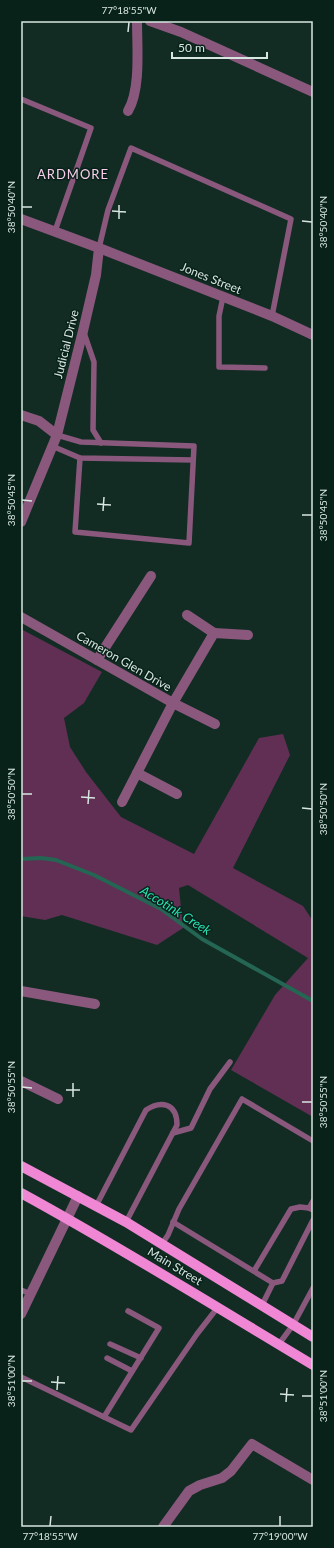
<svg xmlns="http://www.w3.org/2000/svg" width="334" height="1548" font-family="Lato,sans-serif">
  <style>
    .green { fill: #602f53 }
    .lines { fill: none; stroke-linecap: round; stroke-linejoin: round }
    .stream { stroke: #246653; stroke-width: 4 }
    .service { stroke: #8a587c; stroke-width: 5.5 }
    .minor { stroke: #8a587c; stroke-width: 10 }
    .tertiary { stroke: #8a587c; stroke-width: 10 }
    .primary { stroke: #ef87d4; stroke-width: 10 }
    .ticks { fill: none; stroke: #d7e6e0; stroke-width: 1.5 }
    .labels { text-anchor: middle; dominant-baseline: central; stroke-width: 3; stroke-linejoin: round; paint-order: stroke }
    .street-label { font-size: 12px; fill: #d7e6e0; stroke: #08221a }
    .neighbourhood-label { font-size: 13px; letter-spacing: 1px; fill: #f8ceeb; stroke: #08221a }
    .water-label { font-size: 13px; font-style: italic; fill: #27e1b3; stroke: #08221a }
    .neatline { fill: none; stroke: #d7e6e0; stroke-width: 1.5 }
    .ticks-label { font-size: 10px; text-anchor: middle; fill: #d7e6e0 }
  </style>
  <rect width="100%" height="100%" fill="#122c23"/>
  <polygon class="green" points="21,629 102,672 84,703 64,718 70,747 86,772 121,817 194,854 259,738 283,734 290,755 233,868 303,906 313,921 313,1117 231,1070 275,995 308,958 188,885 179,888 183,928 157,945 62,915 45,920 21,916"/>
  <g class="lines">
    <polyline class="stream" points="21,859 41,858 56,860 94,875 161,909 202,939 313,1001"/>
    <g class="service">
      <polyline points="21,99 91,128 55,231"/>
      <polyline points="99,248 108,210 131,148 291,219 272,316"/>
      <polyline points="223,297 219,316 219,367 265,368"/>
      <polyline points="84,333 94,362 93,430 101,443"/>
      <polyline points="57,435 81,442 194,446 189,543 75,532 80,458"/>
      <polyline points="52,446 80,458 193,460"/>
      <polyline points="173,1133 191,1128 210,1089 230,1062"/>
      <polyline points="313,1201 309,1208 313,1210"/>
      <path d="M96,1206L146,1110C161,1100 177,1103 177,1125L126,1222"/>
      <polyline points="173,1222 273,1283 262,1305"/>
      <polyline points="162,1244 168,1235 179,1209 242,1099 313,1141"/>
      <polyline points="254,1271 291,1209 300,1207 309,1208"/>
      <polyline points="273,1283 282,1281 313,1220"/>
      <polyline points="21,1290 31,1294"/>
      <polyline points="110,1344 141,1358"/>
      <polyline points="279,1344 293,1325 313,1288"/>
      <polyline points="107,1358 132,1371"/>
      <polyline points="21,1377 131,1430 197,1334 218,1307"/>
      <polyline points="104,1417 159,1328 128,1311"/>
    </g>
    <g class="minor">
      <polyline points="150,21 181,32 313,92"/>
      <path d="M128,111C141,89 137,47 137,21"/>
      <polyline points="99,248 272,316 313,335"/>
      <polyline points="21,415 39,421 57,435"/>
      <polyline points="187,615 214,633"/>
      <polyline points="21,617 173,703 215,724"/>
      <polyline points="97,660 151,576"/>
      <polyline points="177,794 137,773 173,703 214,633 248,635"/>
      <polyline points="122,802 137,773"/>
      <polyline points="21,991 95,1004"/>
      <polyline points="21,1081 58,1099"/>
      <polyline points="21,1314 78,1196"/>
      <polyline points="163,1527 189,1491 200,1485 222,1478 231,1471 252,1444 313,1480"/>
    </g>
    <polyline class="tertiary" points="21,219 99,248 96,275 83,331 57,435 21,522"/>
    <g class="primary">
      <polyline points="21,1166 126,1222 313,1337"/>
      <path d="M21,1193C120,1247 216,1307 313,1365"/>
    </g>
  </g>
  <path class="ticks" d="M128,32L129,22M22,207H32M112,211L126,212M119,219V205M302,221L312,222M22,500L32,501M97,504L111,505M103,511L104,497M302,515H312M22,794H32M81,797L95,798M88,804L89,790M302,808L312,809M22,1087L32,1088M66,1090H80M73,1097V1083M302,1102H312M22,1381H32M51,1382L65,1383M57,1390L58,1376M280,1394L294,1395M302,1396H312M286,1402L287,1388M50,1526L51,1516M280,1526V1516"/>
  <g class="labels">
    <g class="street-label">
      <text transform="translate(211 278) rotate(22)">Jones Street</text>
      <text transform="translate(66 344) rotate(-76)">Judicial Drive</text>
      <text transform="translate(124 661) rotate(30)">Cameron Glen Drive</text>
      <text transform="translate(175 1266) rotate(31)">Main Street</text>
    </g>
    <g class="neighbourhood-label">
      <text x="73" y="174">ARDMORE</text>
    </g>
    <g class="water-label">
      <text transform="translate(176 910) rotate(32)">Accotink Creek</text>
    </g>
  </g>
  <rect width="334" height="1548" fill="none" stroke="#08221a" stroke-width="44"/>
  <path d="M172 52v6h95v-6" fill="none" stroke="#d7e6e0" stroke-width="2"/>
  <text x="178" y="52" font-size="12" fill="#d7e6e0" stroke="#08221a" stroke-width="3" paint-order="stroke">50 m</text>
  <rect x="22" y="22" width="290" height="1504" class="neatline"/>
  <g class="ticks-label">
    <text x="129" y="14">77°18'55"W</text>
    <text transform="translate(11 207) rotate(-90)" y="4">38°50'40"N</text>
    <text transform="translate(323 222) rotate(-90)" y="4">38°50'40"N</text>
    <text transform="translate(11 500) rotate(-90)" y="4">38°50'45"N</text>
    <text transform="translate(323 515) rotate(-90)" y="4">38°50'45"N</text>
    <text transform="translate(11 794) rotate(-90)" y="4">38°50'50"N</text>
    <text transform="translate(323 809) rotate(-90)" y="4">38°50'50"N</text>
    <text transform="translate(11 1087) rotate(-90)" y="4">38°50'55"N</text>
    <text transform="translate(323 1102) rotate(-90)" y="4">38°50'55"N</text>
    <text transform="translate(11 1381) rotate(-90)" y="4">38°51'00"N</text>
    <text transform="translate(323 1396) rotate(-90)" y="4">38°51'00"N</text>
    <text x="50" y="1540">77°18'55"W</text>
    <text x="280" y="1540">77°19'00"W</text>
  </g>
</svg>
